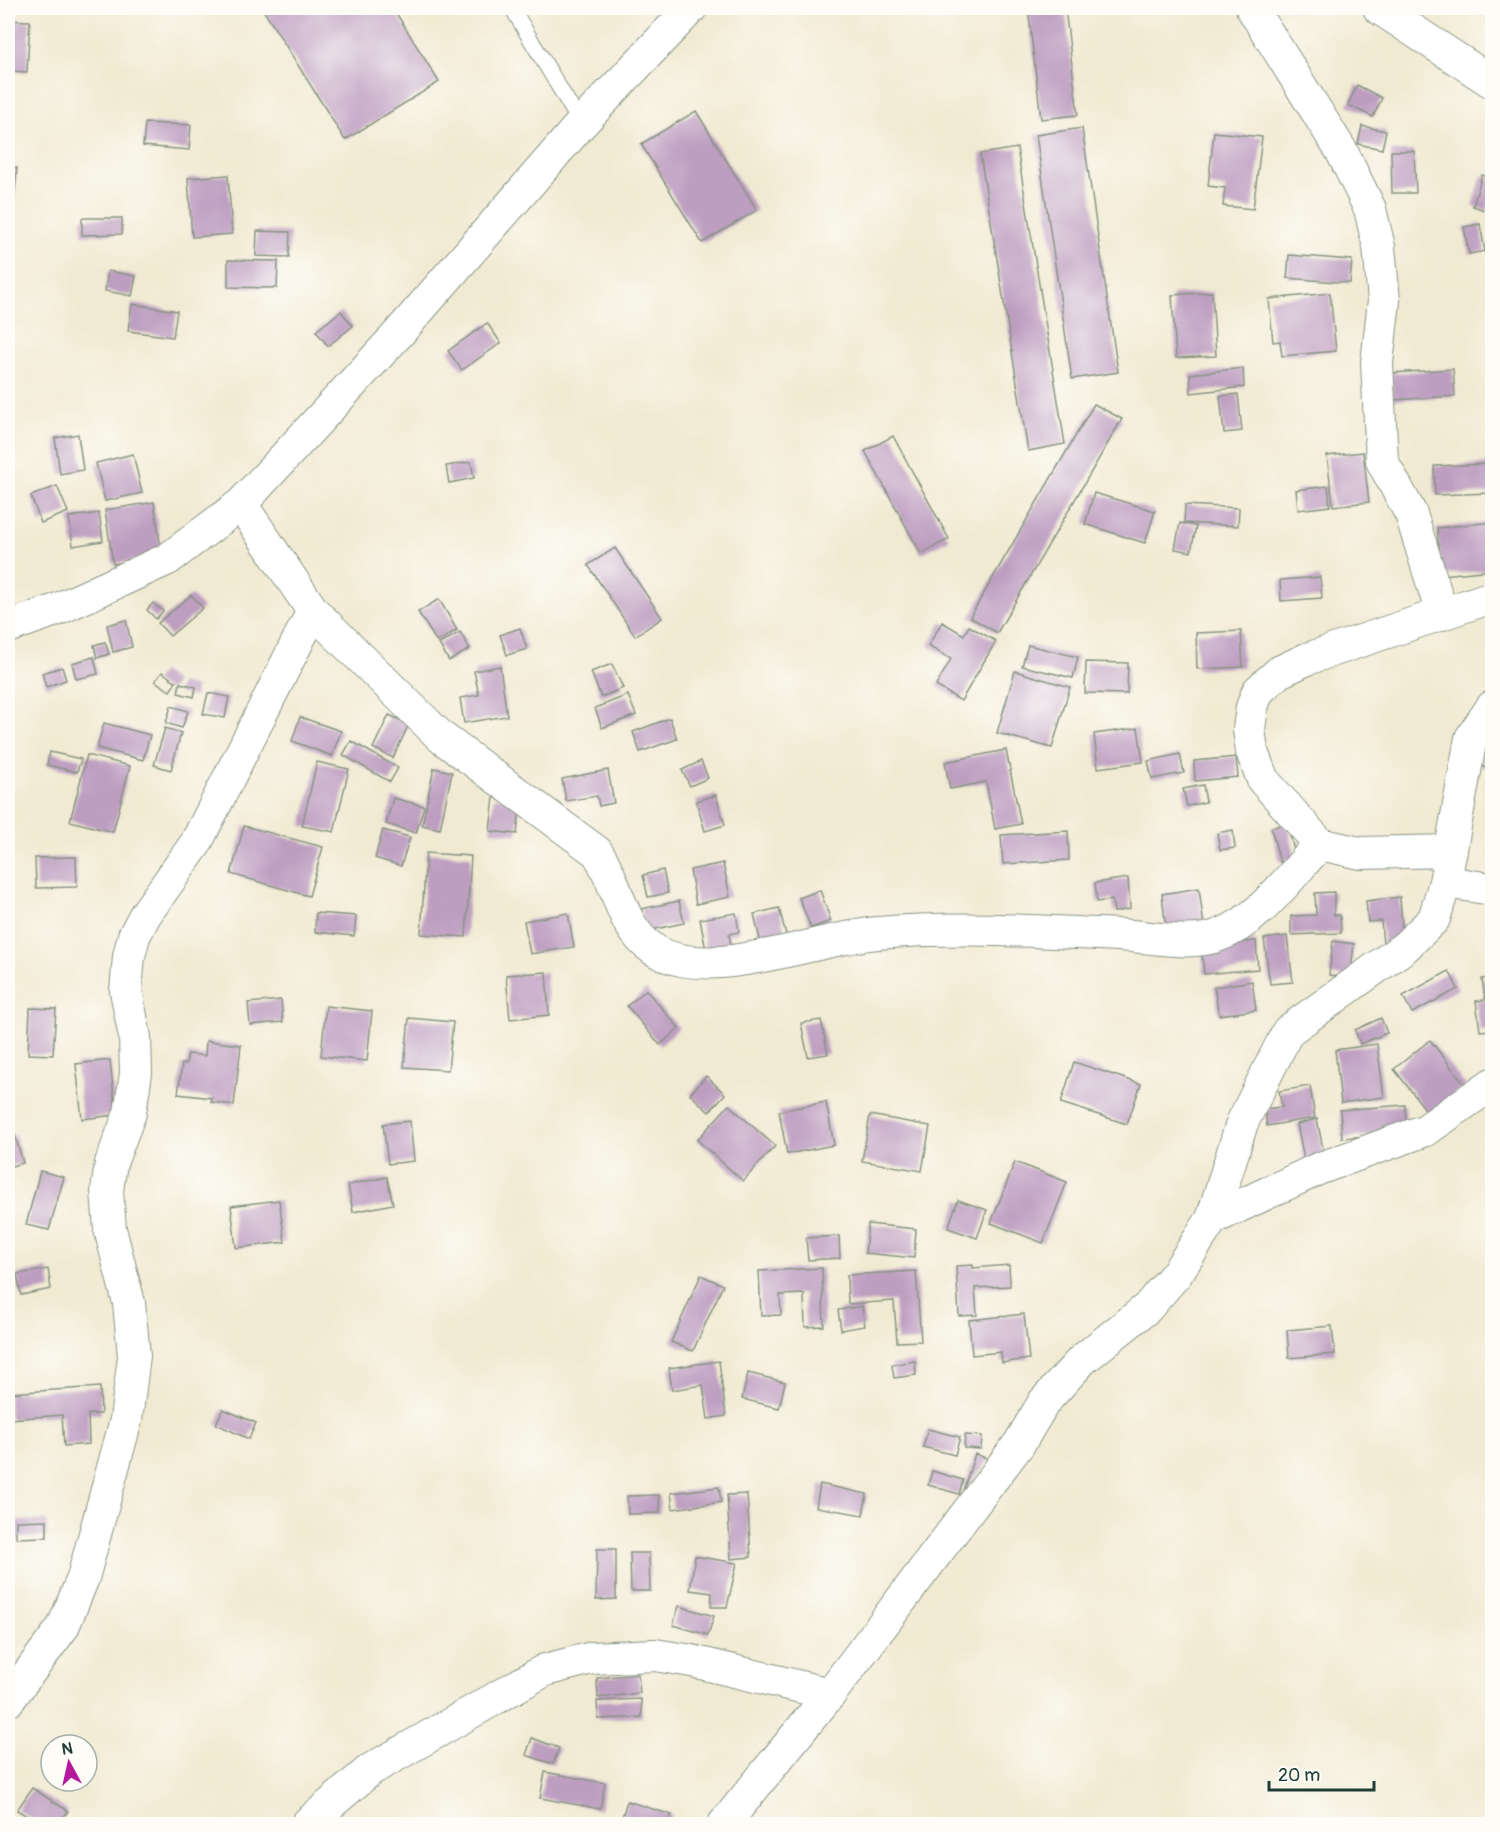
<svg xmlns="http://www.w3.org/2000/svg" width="1500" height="1832" font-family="Pangolin,sans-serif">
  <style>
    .building { fill: #bd9ec1 }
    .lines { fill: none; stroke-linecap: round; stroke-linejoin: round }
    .lane-casing { stroke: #889483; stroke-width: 17 }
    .street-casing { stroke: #889483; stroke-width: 34 }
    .lane { stroke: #fff; stroke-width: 15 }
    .street { stroke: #fff; stroke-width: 32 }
  </style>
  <rect width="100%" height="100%" fill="#fdfcf7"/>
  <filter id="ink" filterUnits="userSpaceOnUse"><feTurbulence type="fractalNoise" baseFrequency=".0167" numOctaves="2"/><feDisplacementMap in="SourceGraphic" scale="12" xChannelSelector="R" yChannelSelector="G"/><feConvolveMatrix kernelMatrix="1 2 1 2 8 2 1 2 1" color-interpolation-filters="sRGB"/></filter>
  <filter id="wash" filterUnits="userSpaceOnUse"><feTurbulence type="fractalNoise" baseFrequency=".008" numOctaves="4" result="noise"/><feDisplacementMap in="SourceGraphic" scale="24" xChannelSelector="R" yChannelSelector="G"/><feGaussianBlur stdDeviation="1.35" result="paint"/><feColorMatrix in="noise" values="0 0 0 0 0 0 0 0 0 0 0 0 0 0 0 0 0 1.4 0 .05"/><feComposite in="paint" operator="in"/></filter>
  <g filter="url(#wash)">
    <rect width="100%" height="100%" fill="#f1ead2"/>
    <g id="blocks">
      <g class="building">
        <polygon points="262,8 393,8 439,82 345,140"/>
        <polygon points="1028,8 1065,8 1078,115 1041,119"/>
        <polygon points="8,20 30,21 27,72 8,71"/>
        <polygon points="1357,85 1382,98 1373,117 1348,105"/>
        <polygon points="696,111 757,210 702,243 641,144"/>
        <polygon points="145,123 191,125 189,150 143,146"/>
        <polygon points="1362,126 1386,131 1382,149 1358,144"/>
        <polygon points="1082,128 1118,372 1072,379 1036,135"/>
        <polygon points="1214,132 1262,137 1253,209 1223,206 1225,188 1208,186"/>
        <polygon points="1017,148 1065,444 1028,451 980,154"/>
        <polygon points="1391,151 1414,151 1416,193 1392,193"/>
        <polygon points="8,167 17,168 12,225 8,224"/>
        <polygon points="228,175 232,234 192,237 188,178"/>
        <polygon points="1482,175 1492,178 1492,195 1487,211 1473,206"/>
        <polygon points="82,218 122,218 122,234 82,235"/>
        <polygon points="1480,224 1485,251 1469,254 1464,227"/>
        <polygon points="257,231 290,232 289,257 256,256"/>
        <polygon points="1289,255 1352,260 1350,283 1287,278"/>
        <polygon points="228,260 278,261 277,288 228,287"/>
        <polygon points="108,271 136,276 132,296 105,291"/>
        <polygon points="1212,292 1216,356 1176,358 1172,295"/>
        <polygon points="1330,293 1336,351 1282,356 1280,341 1273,342 1269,299"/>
        <polygon points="132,304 177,311 173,337 128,331"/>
        <polygon points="341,311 353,326 328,346 316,331"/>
        <polygon points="487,323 501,343 462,370 448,351"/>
        <polygon points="1243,368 1244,387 1191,393 1190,374"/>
        <polygon points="1453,369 1455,396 1393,400 1391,373"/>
        <polygon points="1238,394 1242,431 1224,433 1220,396"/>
        <polygon points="1094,404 1122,419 997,633 970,617"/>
        <polygon points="78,434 83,470 60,474 55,438"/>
        <polygon points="893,436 949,539 921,554 865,451"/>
        <polygon points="1363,452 1369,502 1333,506 1327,456"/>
        <polygon points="133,454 142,493 105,501 96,463"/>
        <polygon points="471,462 474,478 449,483 446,466"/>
        <polygon points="1492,464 1492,493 1435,495 1434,466"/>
        <polygon points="57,486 68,512 41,523 31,496"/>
        <polygon points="1328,486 1330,506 1298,510 1296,490"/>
        <polygon points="1094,493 1155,511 1145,543 1085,524"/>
        <polygon points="154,502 162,556 113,564 105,510"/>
        <polygon points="1185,505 1239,508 1238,526 1184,523"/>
        <polygon points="99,513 103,541 73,546 69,517"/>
        <polygon points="1492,522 1492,570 1442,575 1437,528"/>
        <polygon points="1180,523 1196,526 1191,552 1175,549"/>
        <polygon points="615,548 662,618 635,636 588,565"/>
        <polygon points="1320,577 1322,598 1281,601 1280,580"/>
        <polygon points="191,595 203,608 170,636 158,623"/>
        <polygon points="439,599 457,630 437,642 418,612"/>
        <polygon points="153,603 163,611 156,619 147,610"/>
        <polygon points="126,620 132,647 113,652 107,625"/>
        <polygon points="942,622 964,635 969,626 996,641 961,701 936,686 951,659 928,646"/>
        <polygon points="520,628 527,649 507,655 500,635"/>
        <polygon points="1241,631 1243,667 1197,669 1196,633"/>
        <polygon points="460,632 470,649 449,661 439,644"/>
        <polygon points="105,642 109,654 97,658 94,645"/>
        <polygon points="1028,645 1078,657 1073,678 1022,666"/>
        <polygon points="94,657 98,674 76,679 72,663"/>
        <polygon points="1086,662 1128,663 1127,694 1085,693"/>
        <polygon points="612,664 623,688 601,697 591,672"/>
        <polygon points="500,666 507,716 464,723 460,698 479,695 474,671"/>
        <polygon points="62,667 66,680 46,687 42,673"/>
        <polygon points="1015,671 1070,687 1052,748 997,733"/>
        <polygon points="162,672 176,682 170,691 155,681"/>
        <polygon points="180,683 196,687 194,697 178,693"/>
        <polygon points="208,693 229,697 225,718 203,714"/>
        <polygon points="628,695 636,715 602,728 595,708"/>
        <polygon points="171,706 188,711 182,728 166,723"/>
        <polygon points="389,715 409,724 393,758 373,748"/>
        <polygon points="300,717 341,731 332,756 292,741"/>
        <polygon points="670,718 677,739 640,752 633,732"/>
        <polygon points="104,723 150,735 143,760 97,748"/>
        <polygon points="165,728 181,733 171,770 154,765"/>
        <polygon points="1138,728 1143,762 1098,768 1094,734"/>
        <polygon points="351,741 398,768 390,782 343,755"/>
        <polygon points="1488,745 1492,746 1492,770 1481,766"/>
        <polygon points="1006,750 1021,824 995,829 986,782 950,789 945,762"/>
        <polygon points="50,752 81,759 77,772 47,765"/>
        <polygon points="1180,754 1184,773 1152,779 1148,761"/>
        <polygon points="87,755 130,766 113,832 70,821"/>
        <polygon points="1236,757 1238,777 1195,781 1194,761"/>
        <polygon points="701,761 708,778 690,786 682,770"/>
        <polygon points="317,762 349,769 334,832 302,826"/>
        <polygon points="434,768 452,772 440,829 422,825"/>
        <polygon points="608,770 614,803 599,806 597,796 566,801 562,779"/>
        <polygon points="1203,785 1206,802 1187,806 1183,789"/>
        <polygon points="716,795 725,825 705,831 696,801"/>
        <polygon points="494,797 521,800 517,834 490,831"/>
        <polygon points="393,798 424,806 416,833 386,824"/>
        <polygon points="1287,823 1296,858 1280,862 1271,828"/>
        <polygon points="244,826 323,847 309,896 231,874"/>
        <polygon points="383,830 410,837 401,866 375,858"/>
        <polygon points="1233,830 1235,848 1220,850 1217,833"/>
        <polygon points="1068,831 1069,860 1003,864 1001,835"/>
        <polygon points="426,853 471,856 466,937 421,934"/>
        <polygon points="76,857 77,887 36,888 35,858"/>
        <polygon points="723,863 730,897 696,904 690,870"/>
        <polygon points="663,870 668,893 648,897 643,875"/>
        <polygon points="1128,878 1130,909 1114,912 1112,900 1097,902 1095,883"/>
        <polygon points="1199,888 1204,926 1166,931 1162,894"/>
        <polygon points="820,890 831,921 811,928 799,898"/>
        <polygon points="1334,892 1334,915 1340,915 1341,933 1291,935 1291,916 1316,915 1315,893"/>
        <polygon points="1400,897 1403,941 1383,944 1381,921 1368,922 1366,901"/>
        <polygon points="679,901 684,923 646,931 641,909"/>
        <polygon points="779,908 788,942 762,948 754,914"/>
        <polygon points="316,913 356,916 354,936 315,932"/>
        <polygon points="568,913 574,947 530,954 524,921"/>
        <polygon points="736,913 739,932 729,934 732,952 707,956 700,919"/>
        <polygon points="1287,936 1293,982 1270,984 1264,939"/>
        <polygon points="1256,941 1258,969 1204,974 1201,946"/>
        <polygon points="1333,941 1354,944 1350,978 1329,975"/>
        <polygon points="1449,971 1458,989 1412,1013 1403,996"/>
        <polygon points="546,972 549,1015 510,1019 506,975"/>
        <polygon points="1492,977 1492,997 1485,998 1482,979"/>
        <polygon points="1252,981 1256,1010 1219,1015 1214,987"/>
        <polygon points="646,990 679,1028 660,1045 627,1006"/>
        <polygon points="1492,999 1492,1030 1480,1031 1476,1001"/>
        <polygon points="281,1000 283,1022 250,1025 248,1003"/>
        <polygon points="326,1006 372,1011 367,1061 321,1056"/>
        <polygon points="30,1008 56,1009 53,1055 28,1054"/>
        <polygon points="409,1018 453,1022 448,1070 404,1067"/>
        <polygon points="1381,1018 1387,1033 1360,1044 1355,1030"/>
        <polygon points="821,1020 828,1054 808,1057 801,1023"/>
        <polygon points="1430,1040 1466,1086 1429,1114 1394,1069"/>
        <polygon points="206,1041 241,1045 234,1105 211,1102 212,1098 178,1094 182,1064 186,1064 188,1054 205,1056"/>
        <polygon points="1377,1044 1384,1097 1341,1103 1335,1050"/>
        <polygon points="110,1060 116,1115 82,1119 76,1064"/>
        <polygon points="1074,1062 1141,1084 1127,1124 1061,1103"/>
        <polygon points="706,1076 725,1094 709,1112 690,1094"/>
        <polygon points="1310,1086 1315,1118 1267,1126 1265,1109 1282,1107 1279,1091"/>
        <polygon points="826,1102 834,1145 787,1154 779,1111"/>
        <polygon points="729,1105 775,1146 743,1181 697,1140"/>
        <polygon points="1405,1105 1407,1133 1342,1138 1340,1110"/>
        <polygon points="870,1115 930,1126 922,1171 862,1161"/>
        <polygon points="1317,1119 1325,1159 1305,1164 1297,1124"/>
        <polygon points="410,1121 414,1161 388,1164 383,1124"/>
        <polygon points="15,1135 23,1163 8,1167 8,1137"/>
        <polygon points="1015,1162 1067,1182 1043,1243 991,1223"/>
        <polygon points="40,1171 64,1177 49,1230 26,1225"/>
        <polygon points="387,1177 393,1204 353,1212 348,1185"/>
        <polygon points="279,1200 285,1242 236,1248 231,1206"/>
        <polygon points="958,1200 987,1210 977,1238 948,1228"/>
        <polygon points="868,1224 916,1229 914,1258 865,1253"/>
        <polygon points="839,1236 840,1258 808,1260 806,1238"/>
        <polygon points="973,1265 973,1268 1009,1265 1010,1286 975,1288 977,1315 959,1316 956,1266"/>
        <polygon points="822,1268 824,1326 805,1327 804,1294 780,1295 781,1315 761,1316 759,1271"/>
        <polygon points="48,1269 51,1289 21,1295 17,1274"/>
        <polygon points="916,1271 921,1341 897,1342 894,1301 848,1304 847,1275"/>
        <polygon points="701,1275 723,1285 693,1351 671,1342"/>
        <polygon points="862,1306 865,1326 841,1330 838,1310"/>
        <polygon points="1024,1314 1029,1359 1002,1363 1001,1352 972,1355 969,1320"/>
        <polygon points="1332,1326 1335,1354 1289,1358 1287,1330"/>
        <polygon points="719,1361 726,1416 708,1419 703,1385 672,1390 669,1368"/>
        <polygon points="915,1361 916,1375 894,1378 892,1365"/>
        <polygon points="748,1373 785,1382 779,1408 742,1399"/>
        <polygon points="100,1387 101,1414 88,1414 89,1444 64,1446 62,1415 10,1419 8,1393"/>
        <polygon points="223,1409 256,1423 249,1439 216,1424"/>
        <polygon points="928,1429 960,1437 955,1455 923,1447"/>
        <polygon points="965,1435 982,1436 981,1449 964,1448"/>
        <polygon points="975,1454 989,1459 962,1494"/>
        <polygon points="932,1471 963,1480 959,1494 928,1485"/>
        <polygon points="820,1484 867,1494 863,1515 816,1507"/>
        <polygon points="719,1487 721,1502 673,1509 671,1493"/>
        <polygon points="747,1494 751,1557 731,1559 727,1495"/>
        <polygon points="659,1495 660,1513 628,1514 627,1496"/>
        <polygon points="47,1520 47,1537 16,1538 16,1521"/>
        <polygon points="597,1549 616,1549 616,1599 596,1600"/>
        <polygon points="630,1553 649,1553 650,1591 631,1591"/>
        <polygon points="695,1556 737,1563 727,1607 711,1607 712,1593 690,1590"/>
        <polygon points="679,1606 714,1616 708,1635 673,1625"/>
        <polygon points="638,1674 640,1693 598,1698 597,1678"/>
        <polygon points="641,1699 642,1717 598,1719 597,1701"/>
        <polygon points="532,1738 559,1748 553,1764 526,1755"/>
        <polygon points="545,1772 605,1783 600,1809 540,1798"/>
        <polygon points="32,1788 68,1811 59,1824 40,1824 17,1810"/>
        <polygon points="627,1801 672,1815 668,1824 620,1824"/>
      </g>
    </g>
  </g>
  <g filter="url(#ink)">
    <use href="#blocks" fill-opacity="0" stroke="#889483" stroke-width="1.5"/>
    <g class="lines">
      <g class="lane-casing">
        <polyline id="lane" points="512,8 581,124"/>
      </g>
      <g class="street-casing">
        <g id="street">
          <polyline points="1252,8 1342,152 1370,209 1379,247 1384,300 1377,363 1382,461 1411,514 1442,614"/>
          <polyline points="1379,8 1492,82"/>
          <path d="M241,504L313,611L441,737L597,852C619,883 619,926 653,949C707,985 815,938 878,933C958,926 1037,931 1118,935C1146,936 1190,946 1217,936C1259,922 1290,876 1320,844"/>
          <polyline points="8,627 56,610 168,559 241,504 399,333 581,124 691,8"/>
          <polyline points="1451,851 1360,853 1320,844 1263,780 1252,752 1249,729 1252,707 1258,691 1279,672 1307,659 1492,597"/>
          <polyline points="1445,882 1492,889"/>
          <polyline points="1212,1219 1318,1169 1426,1130 1492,1084"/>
          <polyline points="8,1701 63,1627 83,1578 126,1420 134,1356 129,1303 110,1229 107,1191 111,1163 130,1113 136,1073 135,1037 126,991 129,956 134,936 145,915 196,843 313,611"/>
          <polyline points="307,1824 370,1770 545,1670 592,1658 655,1655 692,1661 830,1694"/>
          <polyline points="724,1824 830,1694 1019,1444 1044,1402 1082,1360 1147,1308 1177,1273 1212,1219 1242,1123 1288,1031 1405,947 1434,919 1445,882 1471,738 1492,707"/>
        </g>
      </g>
      <use href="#lane" class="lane"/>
      <use href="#street" class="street"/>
    </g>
  </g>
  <rect width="1500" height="1832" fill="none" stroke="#fdfcf7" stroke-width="30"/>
  <g transform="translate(69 1763) rotate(352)"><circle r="28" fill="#fdfcf7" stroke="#a4b0a9" stroke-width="1.5"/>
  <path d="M0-4.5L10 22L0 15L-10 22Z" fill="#b5179e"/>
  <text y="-9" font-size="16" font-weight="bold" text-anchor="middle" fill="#1f3d34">N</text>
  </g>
  <path d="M1269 1781v9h105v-9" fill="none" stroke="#1f3d34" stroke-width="3"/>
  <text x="1278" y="1781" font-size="18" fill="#1f3d34" stroke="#fdfcf7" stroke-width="4.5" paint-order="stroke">20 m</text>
</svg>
